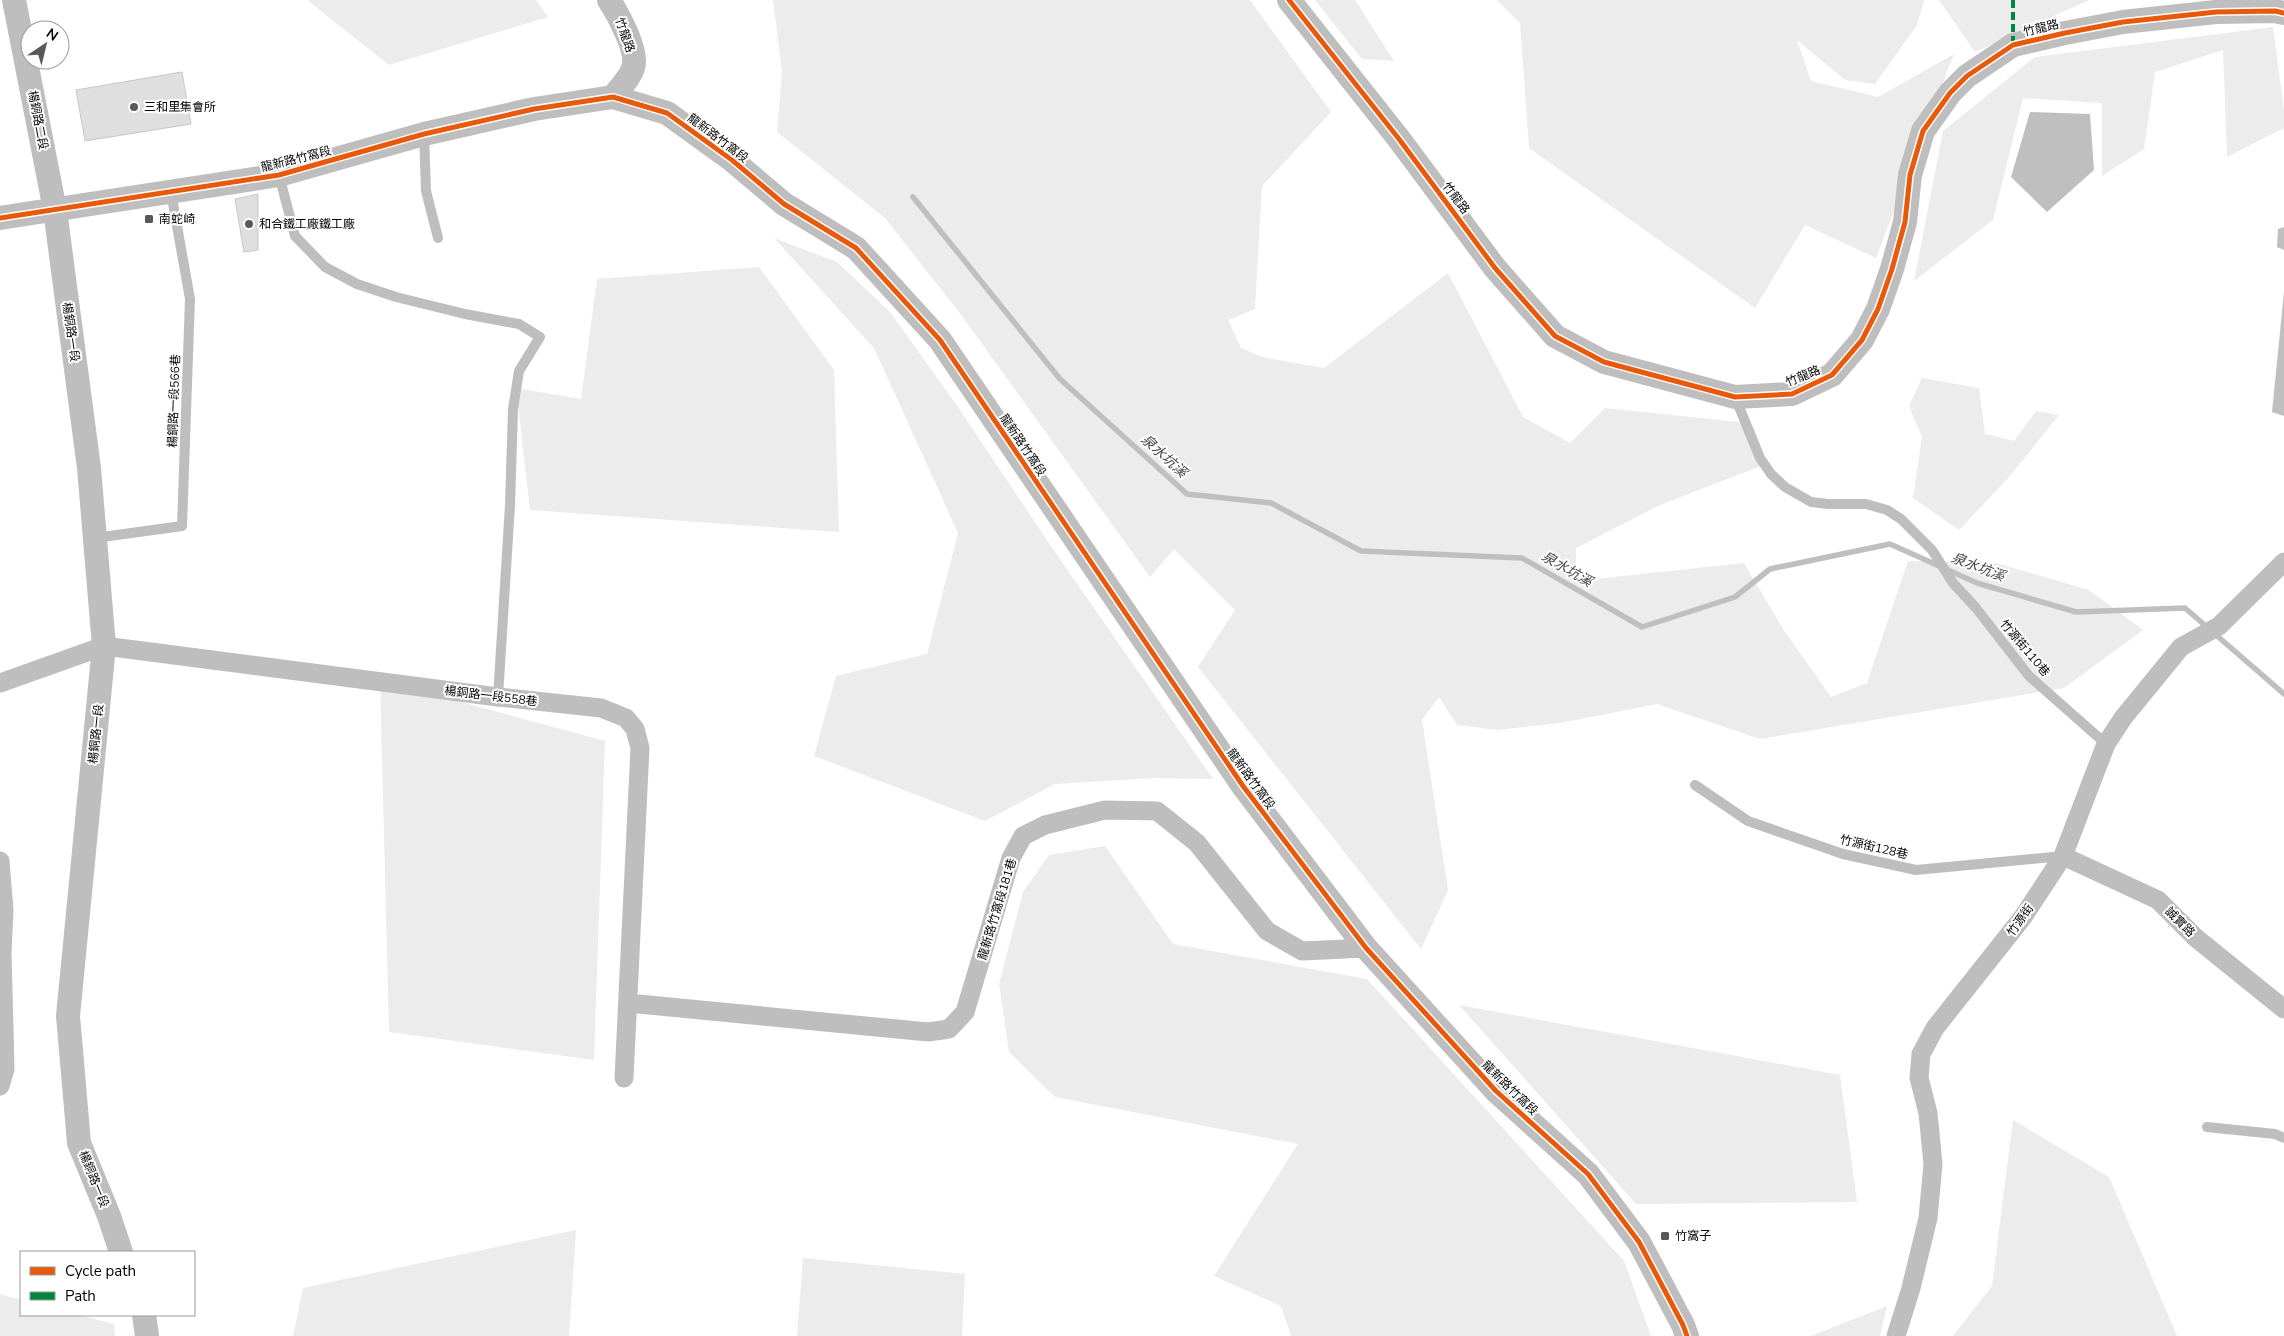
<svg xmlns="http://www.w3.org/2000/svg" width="2284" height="1336" font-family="'Nunito Sans','Noto Sans TC',sans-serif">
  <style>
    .green { fill: #ececec }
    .water { fill: #bfbfbf }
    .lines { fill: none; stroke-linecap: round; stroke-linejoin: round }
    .stream { stroke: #bfbfbf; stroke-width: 5.5 }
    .building { fill: #dfdfdf; stroke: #c7c7c7 }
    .service { stroke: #bebebe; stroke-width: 10 }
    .minor { stroke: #bebebe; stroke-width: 19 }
    .tertiary { stroke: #bebebe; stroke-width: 24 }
    .quiet { stroke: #00873e; stroke-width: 4; stroke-dasharray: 8 4; stroke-linecap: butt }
    .cycleway-casing { stroke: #fff; stroke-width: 8 }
    .cycleway { stroke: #e8590c; stroke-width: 5 }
    .poi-dot { fill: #595959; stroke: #fff; stroke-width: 2 }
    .labels { text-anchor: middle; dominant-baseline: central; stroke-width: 4; stroke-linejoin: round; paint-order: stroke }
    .street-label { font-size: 12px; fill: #000; stroke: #fff }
    .poi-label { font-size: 12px; fill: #000; stroke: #fff; text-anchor: start }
    .water-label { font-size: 14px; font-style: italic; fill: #444; stroke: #fff }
  </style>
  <rect width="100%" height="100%" fill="#fff"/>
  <g class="green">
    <polygon points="307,0 536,0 548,17 389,65"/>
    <polygon points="773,0 1250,0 1331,112 1262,186 1255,309 1228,320 1241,348 1262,357 1324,368 1448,273 1523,417 1570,443 1605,408 1748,423 1766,464 1660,505 1576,548 1576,581 1744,563 1783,629 1831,697 1867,683 1908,561 1996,563 2089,590 2143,630 2064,688 1760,739 1657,704 1560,723 1498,730 1457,725 1439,697 1422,720 1448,890 1421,949 1198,667 1235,610 1174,549 1150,577 962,316 885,218 777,132 782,72"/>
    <polygon points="1315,0 1355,0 1394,61 1362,59"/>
    <polygon points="1497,0 1924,0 1917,25 1875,84 1845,80 1797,40 1811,81 1878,97 1954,54 1876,258 1805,225 1755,308 1529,148 1520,23"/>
    <polygon points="1939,0 2089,0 1975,52"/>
    <polygon points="2273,27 2284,110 2284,128 2227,157 2223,50 2155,72 2144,149 2102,176 2102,103 2023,98 1993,220 1914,281 1943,131 2035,57"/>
    <polygon points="774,238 837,262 890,312 958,407 1057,555 1213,779 1154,778 1055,784 985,821 814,756 836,676 927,654 958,533 874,348"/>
    <polygon points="759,267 834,370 839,532 530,510 516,388 581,399 597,279"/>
    <polygon points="1922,378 1979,388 1985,434 2014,441 2036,411 2059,415 2009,477 1959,530 1913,498 1922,437 1909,406"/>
    <polygon points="380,680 605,741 594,1060 389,1032"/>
    <polygon points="1105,846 1173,944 1367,979 1624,1261 1651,1336 1291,1336 1281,1306 1214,1276 1298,1144 1055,1097 1009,1052 999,984 1023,892 1049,855"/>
    <polygon points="1459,1005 1840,1075 1857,1202 1636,1204"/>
    <polygon points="2013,1120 2109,1177 2177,1336 1953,1336 1992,1286"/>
    <polygon points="576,1230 569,1336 293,1336 303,1288"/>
    <polygon points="803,1258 965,1274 962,1336 797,1336"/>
    <polygon points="0,1294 21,1300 21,1315 79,1315 114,1324 115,1336 0,1336"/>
    <polygon points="1887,1306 1880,1336 1811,1336"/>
  </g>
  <g class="water">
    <polygon points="2030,112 2090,114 2094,170 2047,212 2011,177"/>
    <polygon points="2284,227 2284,250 2277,247 2278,229"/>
    <polygon points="2284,292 2284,416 2272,412"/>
  </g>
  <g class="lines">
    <polyline class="stream" points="913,197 1060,379 1187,494 1271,503 1361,551 1522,558 1642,627 1735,597 1770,569 1890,544 1977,583 2076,612 2185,608 2284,694"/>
  </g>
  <g class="building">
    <polygon points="182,72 191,124 85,141 76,90"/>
    <polygon points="258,194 258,250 244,252 235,199"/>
  </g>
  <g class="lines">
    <g class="service">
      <polyline points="424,134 426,191 438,238"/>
      <polyline points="279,175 295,236 325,267 357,284 396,297 465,314 519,324 540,337 519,371 513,409 510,505 498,697"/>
      <polyline points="1735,397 1760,458 1771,474 1785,487 1811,502 1828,504 1866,504 1887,510 1901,519 1932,550 1953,583 1976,608 2029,676 2106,744"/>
      <polyline points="95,538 182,526 190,299 171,192"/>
      <polyline points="1695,785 1748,821 1843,854 1916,870 2063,856"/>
      <polyline points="2207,1127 2275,1134 2284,1138"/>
    </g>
    <g class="minor">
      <polyline points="0,683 104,646 498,697 601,708 626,718 635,729 640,748 624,1078"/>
      <polyline points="2063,856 2158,900 2196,938 2284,1009"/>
      <polyline points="0,861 4,910 2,952 5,1069 0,1086"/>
      <polyline points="628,1003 928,1032 949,1029 965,1012 1011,858 1023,836 1045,825 1105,810 1157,811 1197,843 1267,931 1302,951 1366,948"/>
      <polyline points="1896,1336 1911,1288 1928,1218 1933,1164 1928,1113 1919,1078 1921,1054 1935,1028 2023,917 2063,856 2106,744 2123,718 2181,647 2219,626 2284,562"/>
    </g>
    <g class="tertiary">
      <polyline points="14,0 55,210 89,468 104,646 68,1016 79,1143 109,1216 121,1252"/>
      <path d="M609,0C618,14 639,52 633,68C630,78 619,89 613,97"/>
      <polyline points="1289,0 1399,139 1495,268 1555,336 1604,362 1735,397 1792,394 1832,375 1862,340 1878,309 1892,269 1905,222 1910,175 1923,131 1950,93 1967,76 2013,45 2065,33 2123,22 2216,12 2275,11 2284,13"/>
      <polyline points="0,218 279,175 424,134 534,109 613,97 667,113 732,160 784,204 856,248 940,340 1243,786 1366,948 1496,1091 1588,1174 1639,1242 1683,1325 1687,1336"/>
      <polyline points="144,1315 147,1336"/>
    </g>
    <polyline class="quiet" points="2013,0 2013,45"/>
    <g class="cycleway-casing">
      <g id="cycleway">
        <polyline points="1289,0 1399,139 1495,268 1555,336 1604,362 1735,397 1792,394 1832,375 1862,340 1878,309 1892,269 1905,222 1910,175 1923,131 1950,93 1967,76 2013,45 2065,33 2123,22 2216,12 2275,11 2284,13"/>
        <polyline points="0,218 279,175 424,134 534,109 613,97 667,113 732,160 784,204 856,248 940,340 1243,786 1366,948 1496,1091 1588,1174 1639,1242 1683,1325 1687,1336"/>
      </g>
    </g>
    <use href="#cycleway" class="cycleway"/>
  </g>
  <g class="poi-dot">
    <circle cx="134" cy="107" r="5"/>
    <rect x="144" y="214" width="10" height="10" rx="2.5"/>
    <circle cx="249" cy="224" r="5"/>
    <rect x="1660" y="1231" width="10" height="10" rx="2.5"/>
  </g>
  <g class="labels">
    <g class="street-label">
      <text transform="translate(2041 28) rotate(-13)">竹龍路</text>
      <text transform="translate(625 35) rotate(71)">竹龍路</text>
      <text transform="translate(38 120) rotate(79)">楊銅路二段</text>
      <text transform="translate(718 138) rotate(37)">龍新路竹窩段</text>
      <text transform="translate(296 159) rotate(-14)">龍新路竹窩段</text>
      <text transform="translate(1456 198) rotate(53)">竹龍路</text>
      <text transform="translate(71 332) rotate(82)">楊銅路一段</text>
      <text transform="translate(1803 376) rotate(-22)">竹龍路</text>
      <text transform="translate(174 401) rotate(-88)">楊銅路一段566巷</text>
      <text transform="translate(1023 445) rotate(56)">龍新路竹窩段</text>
      <text transform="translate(2025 648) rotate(50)">竹源街110巷</text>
      <text transform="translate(491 696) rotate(7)">楊銅路一段558巷</text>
      <text transform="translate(96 734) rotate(-84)">楊銅路一段</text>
      <text transform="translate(1251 779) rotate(54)">龍新路竹窩段</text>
      <text transform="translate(1874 847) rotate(13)">竹源街128巷</text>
      <text transform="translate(997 909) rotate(-73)">龍新路竹窩段181巷</text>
      <text transform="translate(2020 920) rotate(-54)">竹源街</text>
      <text transform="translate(2180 922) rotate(45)">誠實路</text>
      <text transform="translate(1510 1088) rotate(44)">龍新路竹窩段</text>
      <text transform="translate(94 1179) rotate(68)">楊銅路一段</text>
    </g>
    <g class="poi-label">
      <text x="144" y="107">三和里集會所</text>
      <text x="159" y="219">南蛇崎</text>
      <text x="259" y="224">和合鐵工廠鐵工廠</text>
      <text x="1675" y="1236">竹窩子</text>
    </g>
    <g class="water-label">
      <text transform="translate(1164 456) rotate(42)">泉水坑溪</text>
      <text transform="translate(1978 567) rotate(21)">泉水坑溪</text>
      <text transform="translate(1567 569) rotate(30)">泉水坑溪</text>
    </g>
  </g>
  <rect x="20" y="1251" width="175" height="65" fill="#ffffff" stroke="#999999"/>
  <rect x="30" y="1267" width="25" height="8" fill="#e8590c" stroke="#999999"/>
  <text x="65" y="1276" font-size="15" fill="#000000">Cycle path</text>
  <rect x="30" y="1292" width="25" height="8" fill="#00873e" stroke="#999999"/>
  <text x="65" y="1301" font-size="15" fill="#000000">Path</text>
  <g transform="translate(45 45) rotate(35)"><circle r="24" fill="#ffffff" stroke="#999999"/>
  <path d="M0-4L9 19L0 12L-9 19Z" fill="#595959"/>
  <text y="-8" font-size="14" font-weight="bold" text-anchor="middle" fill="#000000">N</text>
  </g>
</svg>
